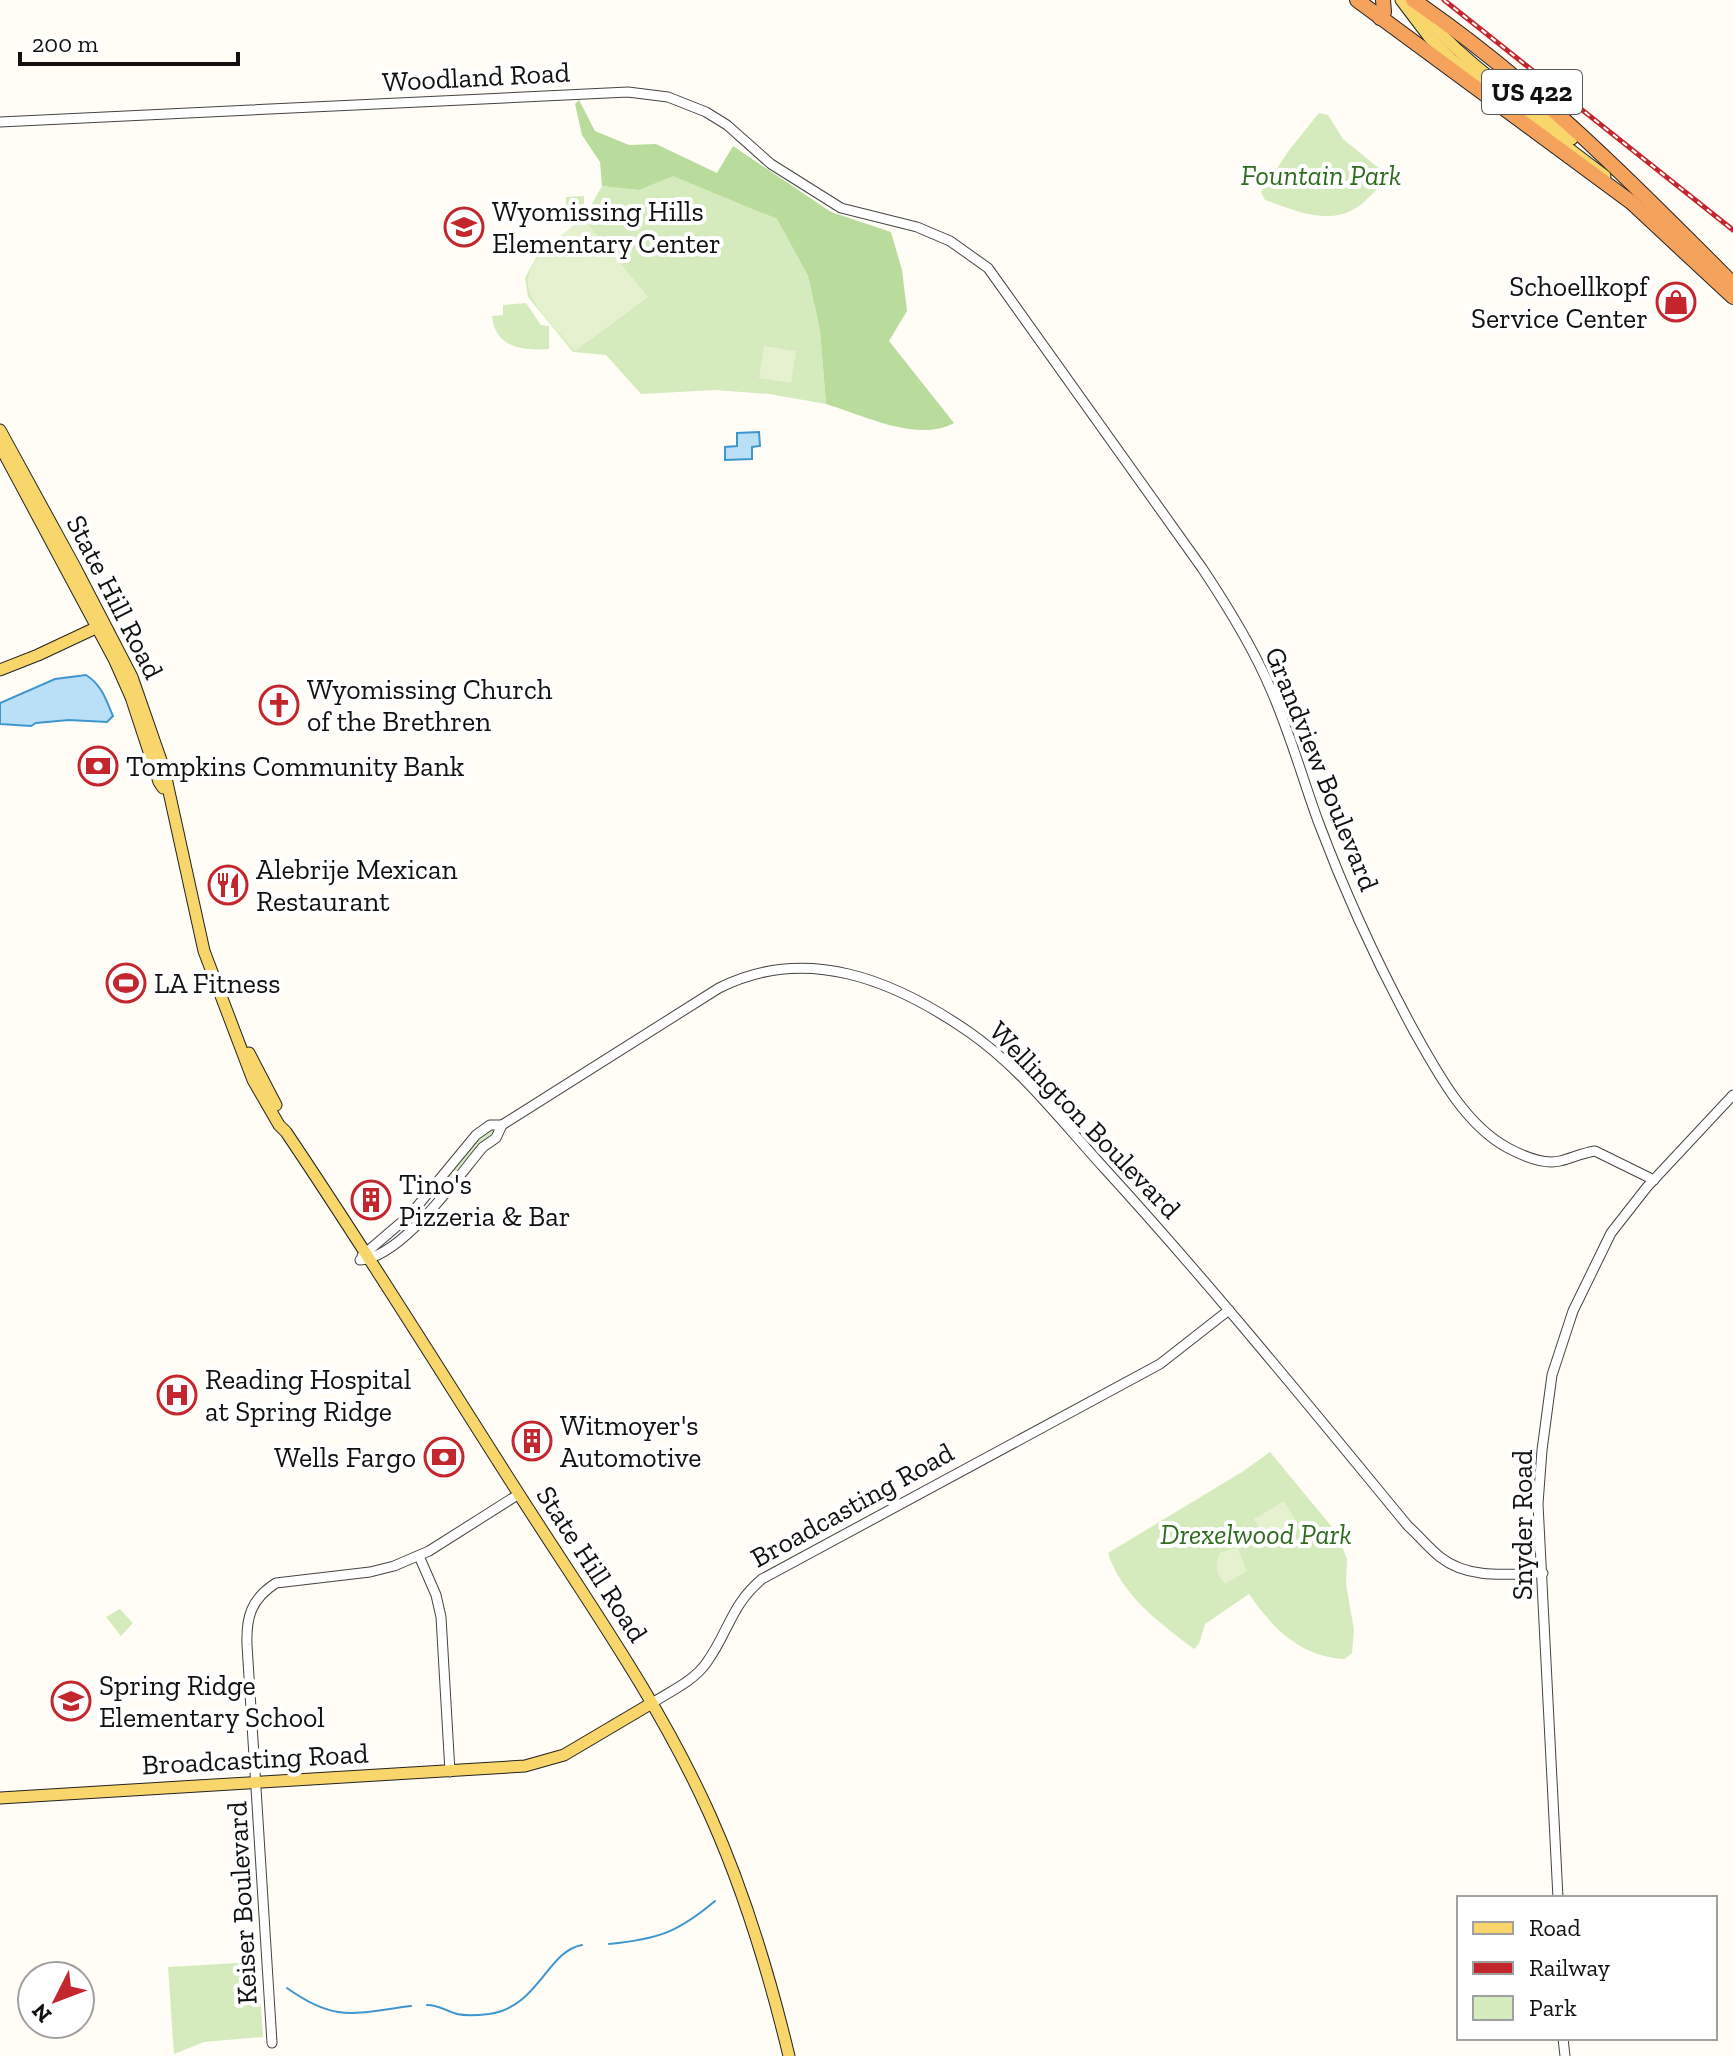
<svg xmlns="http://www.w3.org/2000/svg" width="1733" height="2056" font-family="'Zilla Slab',serif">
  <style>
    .green { fill: #d5ebbd }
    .forest { fill: #b9dc9c }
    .pitch { fill: #e6f2cf }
    .water { fill: #b9e0f7; stroke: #3f96cf; stroke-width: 2 }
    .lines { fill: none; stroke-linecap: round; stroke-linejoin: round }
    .stream { stroke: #3f96cf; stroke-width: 2 }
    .minor-casing { stroke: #444; stroke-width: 11 }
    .major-casing { stroke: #222; stroke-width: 13 }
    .highway-casing { stroke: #222; stroke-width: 16 }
    .minor { stroke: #fff; stroke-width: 9 }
    .major { stroke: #f9d66b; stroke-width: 11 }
    .highway { stroke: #f5a25d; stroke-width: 14 }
    .rail-casing { stroke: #c4262e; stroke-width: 5 }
    .rail { stroke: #fff; stroke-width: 2; stroke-dasharray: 6; stroke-linecap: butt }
    .labels { text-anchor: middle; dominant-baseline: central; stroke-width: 8; stroke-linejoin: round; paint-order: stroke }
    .shield { fill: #fff; stroke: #585858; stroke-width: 2 }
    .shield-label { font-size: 26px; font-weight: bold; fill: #111 }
    .street-label { font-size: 28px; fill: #111; stroke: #fff }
    .park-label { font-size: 28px; font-style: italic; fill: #2f6b1f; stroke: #fff }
    .poi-label { font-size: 28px; fill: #111; stroke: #fff; text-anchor: start }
  </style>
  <rect width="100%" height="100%" fill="#fffdf5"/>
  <g class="green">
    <path d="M1319,113L1328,115L1343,139L1386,174C1382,183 1375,192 1367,199C1337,230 1299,212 1265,200L1261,192L1290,149Z"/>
    <polygon points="673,175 777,219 808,276 820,330 826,404 769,394 715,390 641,394 606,355 573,352 528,297 525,278 537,256 585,216 602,186 639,190"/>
    <polygon points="584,196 584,211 566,212 566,197"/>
    <path d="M526,303L541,325L549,326V349C523,351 495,348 492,316L503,315V305Z"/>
    <path d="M494,1128L496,1131L481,1143L437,1192C443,1173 476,1140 494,1128Z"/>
    <path d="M1270,1452L1337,1533L1347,1559L1346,1584L1354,1630L1352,1653L1345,1659C1301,1657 1273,1629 1249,1594L1205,1624L1199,1644L1194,1649C1161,1624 1121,1595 1108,1553L1242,1472Z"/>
    <polygon points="120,1609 133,1623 121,1636 106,1617"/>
    <polygon points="258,1962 263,2037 204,2042 174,2054 168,1967"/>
  </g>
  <path class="forest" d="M579,100L595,131L629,145L656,144L717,173L733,146L831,212L891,232L902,270L907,311L889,341L954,423C917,443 863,415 826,404L820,330L808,276L777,219L673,176L639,190L602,186L600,162L582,135L575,104Z"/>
  <g class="pitch">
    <path d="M584,219L648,297L575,351C563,336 538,312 531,296C515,264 563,234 584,219Z"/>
    <polygon points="764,346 796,351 791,383 759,378"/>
    <polygon points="1284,1501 1297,1523 1267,1541 1254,1519"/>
    <path d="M1237,1547L1247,1571L1225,1584C1216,1573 1214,1566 1220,1553Z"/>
  </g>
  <g class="water">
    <polygon points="759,432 760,446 752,447 752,459 725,460 725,447 737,446 737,433"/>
    <path d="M86,675C102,685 106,700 113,716L107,722L69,720L36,723L31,726L0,724V703L55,679Z"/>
  </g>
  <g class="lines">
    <g class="stream">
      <path d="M609,1944C658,1939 677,1933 715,1901"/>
      <path d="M287,1988C336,2023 354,2013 411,2006"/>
      <path d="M427,2005C439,2005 446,2011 457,2014C466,2016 480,2015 489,2014C539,2007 547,1951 582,1945"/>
    </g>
    <g class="minor-casing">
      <g id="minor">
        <path d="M0,122L628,92L668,97L706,112L727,125L771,164L841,208L917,227L950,241L988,268L1202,568C1228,607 1253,647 1271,690C1290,733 1302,777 1318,821C1345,893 1377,963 1414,1031C1437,1072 1465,1125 1508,1148C1523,1156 1543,1165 1560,1161C1572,1158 1582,1153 1595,1151L1654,1180"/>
        <polyline points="362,1256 410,1215 476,1135 490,1125 502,1125"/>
        <path d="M360,1260C402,1257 456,1179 483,1147L496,1138L502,1125L719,988C806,944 894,980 969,1032C1021,1068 1063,1123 1105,1169C1211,1285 1309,1406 1408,1526C1419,1536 1429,1548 1440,1557C1469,1580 1509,1574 1543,1573"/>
        <polyline points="419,1556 436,1595 441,1617 450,1772"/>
        <path d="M652,1703C671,1691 694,1681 707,1662C729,1631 731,1605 762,1579L1160,1364L1229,1310"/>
        <polyline points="1558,1898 1538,1504 1542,1450 1552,1375 1573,1311 1611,1233 1647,1187 1733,1095"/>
        <polyline points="1563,2038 1565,2056"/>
        <path d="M272,2043L247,1645C246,1617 251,1599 276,1583L370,1572L394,1566L429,1551L519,1494"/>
      </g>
    </g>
    <g class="major-casing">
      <g id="major">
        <polyline points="1401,0 1429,37 1451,59 1605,176"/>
        <path d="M1415,5C1458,59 1517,97 1572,139"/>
        <path d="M0,430L75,567L132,677L164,769L204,951L253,1080L279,1125L286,1132C365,1249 439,1369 515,1488C583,1595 658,1699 710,1815C745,1893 769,1973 789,2056"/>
        <polyline points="0,446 115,661 131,697 159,782 163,788"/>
        <polyline points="0,670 38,655 102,625"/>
        <polyline points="249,1053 276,1105"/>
        <polyline points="0,1798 525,1766 564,1755 652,1703"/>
      </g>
    </g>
    <g class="highway-casing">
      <g id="highway">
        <polyline points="1357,0 1631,202 1733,297"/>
        <path d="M1413,0C1532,81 1632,182 1733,284"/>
        <polyline points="1380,18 1384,12 1383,0"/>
      </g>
    </g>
    <use href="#minor" class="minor"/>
    <use href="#major" class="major"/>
    <use href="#highway" class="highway"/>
    <g class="rail-casing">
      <polyline id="rail" points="1444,0 1733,230"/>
    </g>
    <use href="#rail" class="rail"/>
  </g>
  <defs>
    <g id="school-ring" transform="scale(2)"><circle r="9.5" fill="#fff" stroke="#c4262e" stroke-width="1.5"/><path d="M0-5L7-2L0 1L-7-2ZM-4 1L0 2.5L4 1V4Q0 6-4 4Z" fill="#c4262e"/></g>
    <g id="shop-ring" transform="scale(2)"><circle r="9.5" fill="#fff" stroke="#c4262e" stroke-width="1.5"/><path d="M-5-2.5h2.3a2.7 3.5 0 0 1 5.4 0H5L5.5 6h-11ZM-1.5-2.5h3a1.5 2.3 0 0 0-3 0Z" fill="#c4262e"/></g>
    <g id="church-ring" transform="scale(2)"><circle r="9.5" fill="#fff" stroke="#c4262e" stroke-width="1.5"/><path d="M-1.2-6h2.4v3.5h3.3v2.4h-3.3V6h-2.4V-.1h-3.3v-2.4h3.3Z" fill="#c4262e"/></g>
    <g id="bank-ring" transform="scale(2)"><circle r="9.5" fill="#fff" stroke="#c4262e" stroke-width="1.5"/><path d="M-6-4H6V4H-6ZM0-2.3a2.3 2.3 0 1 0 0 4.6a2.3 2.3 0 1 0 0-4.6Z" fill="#c4262e"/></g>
    <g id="restaurant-ring" transform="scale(2)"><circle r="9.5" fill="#fff" stroke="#c4262e" stroke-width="1.5"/><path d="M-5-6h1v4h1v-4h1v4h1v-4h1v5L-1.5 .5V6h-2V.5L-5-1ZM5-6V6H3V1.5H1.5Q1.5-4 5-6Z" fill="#c4262e"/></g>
    <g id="stadium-ring" transform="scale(2)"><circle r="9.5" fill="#fff" stroke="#c4262e" stroke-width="1.5"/><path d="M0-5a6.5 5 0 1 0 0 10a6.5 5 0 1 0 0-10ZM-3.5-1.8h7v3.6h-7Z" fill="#c4262e"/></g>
    <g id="building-ring" transform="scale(2)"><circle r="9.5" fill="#fff" stroke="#c4262e" stroke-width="1.5"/><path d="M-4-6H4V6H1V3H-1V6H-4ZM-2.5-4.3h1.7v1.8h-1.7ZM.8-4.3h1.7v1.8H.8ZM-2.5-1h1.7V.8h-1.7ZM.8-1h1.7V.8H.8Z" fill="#c4262e"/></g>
    <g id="hospital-ring" transform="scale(2)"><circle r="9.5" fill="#fff" stroke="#c4262e" stroke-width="1.5"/><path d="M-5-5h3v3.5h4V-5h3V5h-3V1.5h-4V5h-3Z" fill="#c4262e"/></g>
  </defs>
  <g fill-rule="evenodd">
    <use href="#school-ring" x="464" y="227"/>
    <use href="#shop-ring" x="1676" y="302"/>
    <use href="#church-ring" x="279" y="705"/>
    <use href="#bank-ring" x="98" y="766"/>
    <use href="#restaurant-ring" x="228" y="885"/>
    <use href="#stadium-ring" x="126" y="983"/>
    <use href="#building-ring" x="371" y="1200"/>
    <use href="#hospital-ring" x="177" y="1395"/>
    <use href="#building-ring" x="532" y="1441"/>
    <use href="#bank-ring" x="444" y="1457"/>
    <use href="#school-ring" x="71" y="1701"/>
  </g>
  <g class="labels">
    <rect class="shield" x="1482" y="70" width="100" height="44" rx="6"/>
    <g class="shield-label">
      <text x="1532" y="92">US 422</text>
    </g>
    <g class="street-label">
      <text transform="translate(476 77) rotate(-3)">Woodland Road</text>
      <text transform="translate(115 597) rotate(63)">State Hill Road</text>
      <text transform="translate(1322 769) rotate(68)">Grandview Boulevard</text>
      <text transform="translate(1085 1120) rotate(46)">Wellington Boulevard</text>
      <text transform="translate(852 1505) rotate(-29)">Broadcasting Road</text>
      <text transform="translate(1522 1525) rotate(-90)">Snyder Road</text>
      <text transform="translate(592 1564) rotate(57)">State Hill Road</text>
      <text transform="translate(255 1759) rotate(-3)">Broadcasting Road</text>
      <text transform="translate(242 1903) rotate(-93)">Keiser Boulevard</text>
    </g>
    <g class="park-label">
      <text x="1321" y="175">Fountain Park</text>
      <text x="1256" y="1534">Drexelwood Park</text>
    </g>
    <g class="poi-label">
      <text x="492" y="211">Wyomissing Hills<tspan x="492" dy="32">Elementary Center</tspan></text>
      <text x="1648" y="286" text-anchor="end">Schoellkopf<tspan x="1648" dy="32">Service Center</tspan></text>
      <text x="307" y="689">Wyomissing Church<tspan x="307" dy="32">of the Brethren</tspan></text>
      <text x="126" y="766">Tompkins Community Bank</text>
      <text x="256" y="869">Alebrije Mexican<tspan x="256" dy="32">Restaurant</tspan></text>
      <text x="154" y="983">LA Fitness</text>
      <text x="399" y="1184">Tino's<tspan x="399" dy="32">Pizzeria &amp; Bar</tspan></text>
      <text x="205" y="1379">Reading Hospital<tspan x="205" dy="32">at Spring Ridge</tspan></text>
      <text x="560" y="1425">Witmoyer's<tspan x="560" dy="32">Automotive</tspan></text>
      <text x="416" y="1457" text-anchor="end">Wells Fargo</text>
      <text x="99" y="1685">Spring Ridge<tspan x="99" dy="32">Elementary School</tspan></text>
    </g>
  </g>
  <rect x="1457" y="1896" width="260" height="144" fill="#ffffff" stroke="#a0a0a0" stroke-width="2"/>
  <rect x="1473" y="1922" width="40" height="12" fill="#f9d66b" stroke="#a0a0a0" stroke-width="2"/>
  <text x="1529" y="1936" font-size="24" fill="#111111">Road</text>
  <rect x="1473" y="1962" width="40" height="12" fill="#c4262e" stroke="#a0a0a0" stroke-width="2"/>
  <text x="1529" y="1976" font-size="24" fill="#111111">Railway</text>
  <rect x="1473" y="1996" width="40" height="24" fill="#d5ebbd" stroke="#a0a0a0" stroke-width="2"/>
  <text x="1529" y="2016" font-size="24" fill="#111111">Park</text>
  <g transform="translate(56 2000) rotate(228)"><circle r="38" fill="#ffffff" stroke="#a0a0a0" stroke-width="2"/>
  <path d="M0-6L14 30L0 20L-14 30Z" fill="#c4262e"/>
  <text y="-12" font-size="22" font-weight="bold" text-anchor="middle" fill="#111111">N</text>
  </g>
  <path d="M20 52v12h218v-12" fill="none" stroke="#111111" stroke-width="4"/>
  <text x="32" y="52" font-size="24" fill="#111111" stroke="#ffffff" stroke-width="6" paint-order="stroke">200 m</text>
</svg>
